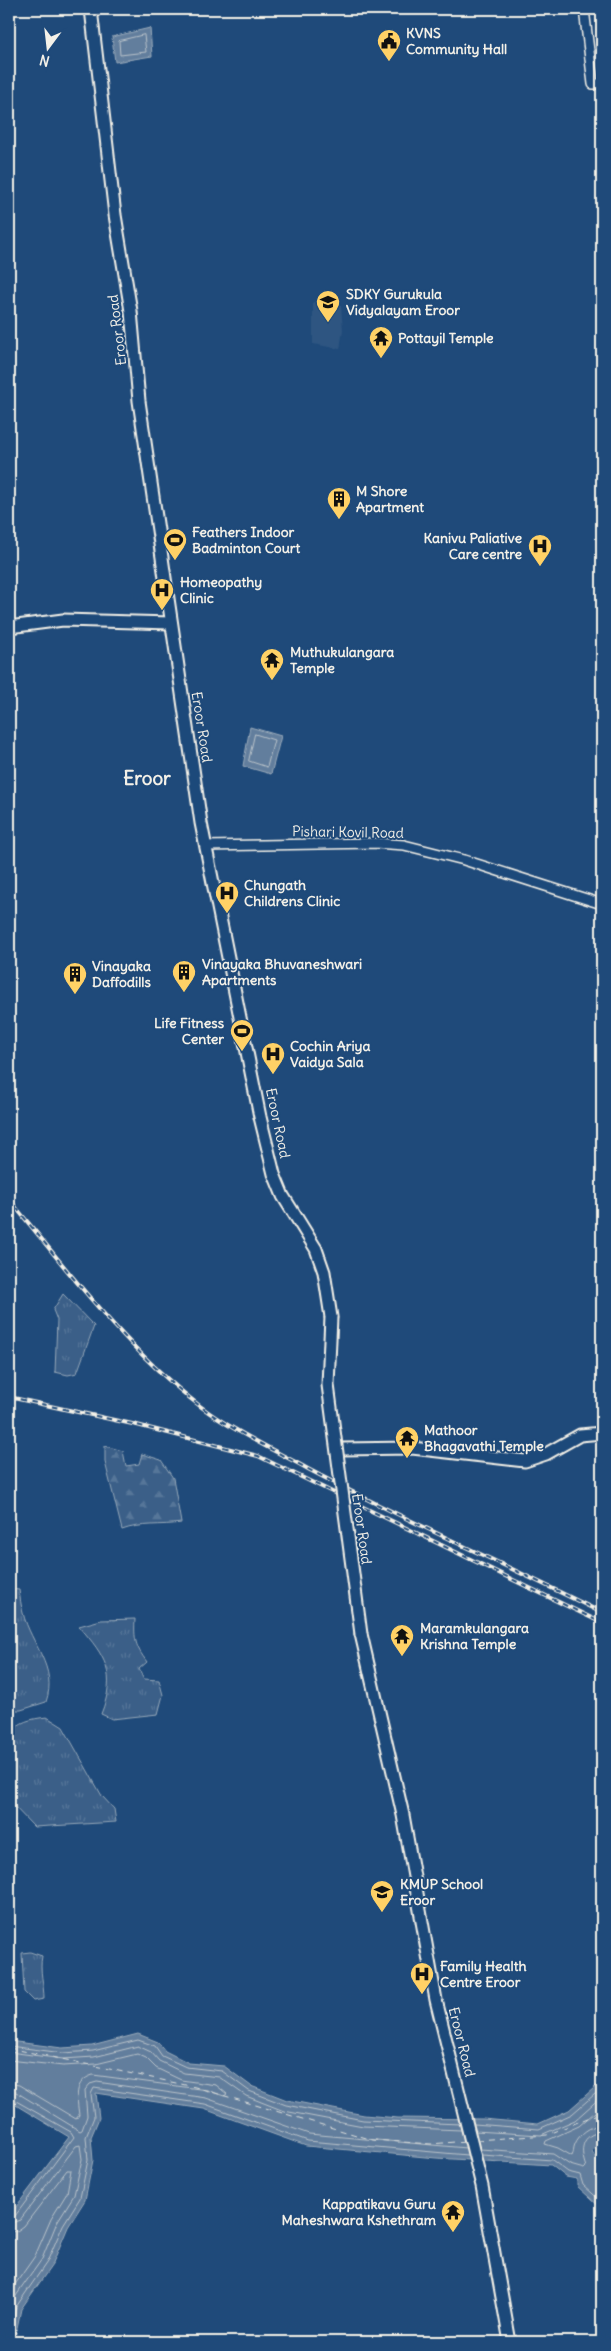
<svg xmlns="http://www.w3.org/2000/svg" width="611" height="2351" font-family="Delius,sans-serif">
  <style>
    .built { fill: #2d5581 }
    .grass { fill: url(#grass-tufts); stroke: #97a8b8 }
    .forest { fill: url(#forest-firs); stroke: #97a8b8 }
    .water { fill: #627e9d; stroke: #9cacbb }
    .lines { fill: none; stroke-linecap: round; stroke-linejoin: round }
    .shore { stroke: #bac3ca; stroke-width: 1 }
    .ferry { stroke: #dee0dd; stroke-width: 1; stroke-dasharray: 6 5; stroke-linecap: butt }
    .minor-casing { stroke: #f4f1e8; stroke-width: 12 }
    .major-casing { stroke: #f4f1e8; stroke-width: 15 }
    .minor { stroke: #1f4a7a; stroke-width: 9 }
    .major { stroke: #1f4a7a; stroke-width: 11 }
    .rail-casing { stroke: #f4f1e8; stroke-width: 4 }
    .rail { stroke: #1f4a7a; stroke-width: 2; stroke-dasharray: 5.5; stroke-linecap: butt }
    .major-bridge-casing { stroke: #f4f1e8; stroke-width: 15; stroke-linecap: butt }
    .major-bridge { stroke: #1f4a7a; stroke-width: 11 }
    .labels { text-anchor: middle; dominant-baseline: central; stroke-width: 4; stroke-linejoin: round; paint-order: stroke }
    .poi-label { font-size: 14px; font-weight: bold; fill: #f4f1e8; stroke: #1f4a7a; text-anchor: start }
    .street-label { font-size: 14px; fill: #f4f1e8; stroke: #1f4a7a }
    .district-label { font-size: 19px; font-weight: bold; fill: #f4f1e8; stroke: #1f4a7a }
  </style>
  <defs>
    <pattern id="grass-tufts" width="24" height="20" patternUnits="userSpaceOnUse" patternTransform="scale(1.25)"><rect width="24" height="20" fill="#3a5f88"/><path d="M3 7l-1-3M5 7V3M7 7l1-3M15 17l-1-3M17 17v-4M19 17l1-3" fill="none" stroke="#577699"/></pattern>
    <pattern id="forest-firs" width="22" height="20" patternUnits="userSpaceOnUse" patternTransform="scale(1.25)"><rect width="22" height="20" fill="#3a5f88"/><path d="M5 1l3.5 6h-7zM16 11l3.5 6h-7z" fill="#577699"/></pattern>
  </defs>
  <rect width="100%" height="100%" fill="#1f4a7a"/>
  <filter id="ink" filterUnits="userSpaceOnUse"><feTurbulence type="fractalNoise" baseFrequency=".02" numOctaves="2"/><feDisplacementMap in="SourceGraphic" scale="10" xChannelSelector="R" yChannelSelector="G"/><feConvolveMatrix kernelMatrix="1 2 1 2 8 2 1 2 1" color-interpolation-filters="sRGB"/></filter>
  <g filter="url(#ink)">
    <polygon class="built" points="313,302 341,306 343,330 340,349 313,344"/>
    <g class="grass">
      <polygon points="63,1294 94,1326 77,1373 68,1375 55,1372 57,1320 53,1310"/>
      <path d="M9,1589L19,1590C20,1597 21,1606 23,1613C31,1645 58,1667 46,1702L21,1710H9Z"/>
      <path d="M135,1619C134,1639 135,1646 147,1662L139,1669L144,1679L159,1680L163,1695L158,1714L112,1719L101,1714C117,1674 106,1657 79,1626L101,1620Z"/>
      <path d="M47,1717L63,1727L102,1796L114,1809L116,1822L34,1827L9,1801V1734C19,1721 31,1719 47,1717Z"/>
      <path d="M30,1952L42,1956C39,1971 44,1984 44,1999L33,2001L24,1992L22,1953Z"/>
    </g>
    <path class="forest" d="M105,1446L123,1451L126,1466L139,1464L142,1454L161,1460L173,1478L181,1523C162,1526 140,1523 122,1530L105,1462Z"/>
    <g class="water">
      <polygon points="150,28 152,56 115,62 112,37"/>
      <polygon points="250,727 281,736 271,774 243,766"/>
      <polygon points="138,2034 158,2042 165,2051 189,2063 224,2066 251,2086 287,2100 364,2115 398,2118 483,2119 538,2124 569,2110 602,2081 602,2142 592,2151 602,2170 602,2209 577,2186 577,2179 566,2177 551,2165 436,2158 306,2146 204,2109 96,2093 99,2118 91,2137 93,2160 85,2200 68,2227 52,2265 21,2309 14,2342 9,2342 9,2216 69,2137 9,2101 9,2041 62,2048 92,2046"/>
    </g>
    <g class="lines">
      <g class="shore">
        <polygon points="144,35 146,52 120,55 119,41"/>
        <polygon points="255,734 274,740 267,767 249,761"/>
        <polyline points="9,2046 63,2053 93,2051 138,2040 155,2046 162,2056 186,2067 222,2071 249,2091 286,2105 363,2120 460,2124"/>
        <polyline points="9,2052 63,2059 94,2057 138,2046 151,2052 159,2061 184,2073 219,2077 246,2096 284,2111 363,2126 461,2130"/>
        <path d="M9,2060L63,2066L96,2064L137,2054L146,2058L156,2068L181,2080L216,2085L227,2094L224,2096L207,2090L93,2075C73,2081 77,2099 79,2115L76,2119L19,2085L9,2083"/>
        <polyline points="9,2091 16,2092 80,2131 82,2130 87,2116 85,2090 90,2084 97,2082 206,2098 309,2134 466,2148"/>
        <polyline points="9,2097 71,2132 74,2137 15,2216 9,2218"/>
        <path d="M602,2106L579,2126L546,2141L545,2144L558,2148L572,2156C574,2153 573,2148 575,2144C579,2134 591,2125 602,2125"/>
        <polyline points="474,2124 539,2129 572,2114 602,2088"/>
        <polyline points="475,2131 541,2135 575,2120 602,2096"/>
        <path d="M480,2149L553,2154L570,2165L584,2169L586,2167C580,2151 580,2134 602,2132"/>
        <polyline points="482,2155 552,2160 568,2172 580,2175 583,2185 602,2202"/>
        <polyline points="9,2224 20,2220 76,2146 80,2145 82,2159 74,2195 57,2222 42,2259 11,2303 9,2310"/>
        <polyline points="9,2232 17,2231 24,2226 67,2170 71,2170 67,2193 51,2219 35,2256 9,2293"/>
        <polyline points="9,2342 16,2307 47,2262 63,2225 80,2198 88,2160 86,2137 94,2117 91,2094 94,2088 205,2104 308,2141 467,2155"/>
      </g>
      <g class="ferry">
        <polyline points="9,2048 195,2087 373,2140 431,2144 467,2141"/>
        <polyline points="476,2140 547,2135 602,2112"/>
      </g>
      <g class="minor-casing">
        <g id="minor">
          <polyline points="584,9 593,84 602,84"/>
          <polyline points="206,846 375,843 404,845 464,860 602,904"/>
        </g>
      </g>
      <g class="major-casing">
        <g id="major">
          <polyline points="91,9 115,215 131,311 139,401 201,823 260,1117 274,1174 283,1196 316,1249 324,1272 331,1317"/>
          <polyline points="9,627 63,620 171,623"/>
          <polyline points="342,1449 412,1448 525,1461 546,1454 580,1435 602,1433"/>
          <polyline points="361,1634 403,1815 436,2000 482,2186 510,2342"/>
        </g>
      </g>
      <use href="#minor" class="minor"/>
      <use href="#major" class="major"/>
      <g class="rail-casing">
        <g id="rail">
          <path d="M9,1199C68,1271 126,1349 200,1406C233,1431 272,1449 308,1469C404,1520 505,1564 602,1613"/>
          <polyline points="9,1397 137,1425 258,1456 602,1623"/>
        </g>
      </g>
      <use href="#rail" class="rail"/>
      <g class="major-bridge-casing">
        <polyline id="major-bridge" points="331,1317 328,1385 361,1634"/>
      </g>
      <use href="#major-bridge" class="major-bridge"/>
    </g>
  </g>
  <defs>
    <g id="civic-pin" transform="scale(1.25)"><path d="M0 17L-7.5 6A9.5 9.5 0 1 1 7.5 6Z" fill="#ffd166" stroke="#1f4a7a"/><path d="M-.6-6.5H3V-4.5H.6V-3L4-1V1h2V6H-6V1h2V-1L-.6-3ZM-1.2 2.5V6h2.4V2.5Z" fill="#111"/></g>
    <g id="school-pin" transform="scale(1.25)"><path d="M0 17L-7.5 6A9.5 9.5 0 1 1 7.5 6Z" fill="#ffd166" stroke="#1f4a7a"/><path d="M0-5L7-2L0 1L-7-2ZM-4 1L0 2.5L4 1V4Q0 6-4 4Z" fill="#111"/></g>
    <g id="temple-pin" transform="scale(1.25)"><path d="M0 17L-7.5 6A9.5 9.5 0 1 1 7.5 6Z" fill="#ffd166" stroke="#1f4a7a"/><path d="M0-6L5-2H3V0L6.5 2.5H4V6H1.5V3h-3V6H-4V2.5H-6.5L-3 0V-2H-5Z" fill="#111"/></g>
    <g id="building-pin" transform="scale(1.25)"><path d="M0 17L-7.5 6A9.5 9.5 0 1 1 7.5 6Z" fill="#ffd166" stroke="#1f4a7a"/><path d="M-4-6H4V6H1V3H-1V6H-4ZM-2.5-4.3h1.7v1.8h-1.7ZM.8-4.3h1.7v1.8H.8ZM-2.5-1h1.7V.8h-1.7ZM.8-1h1.7V.8H.8Z" fill="#111"/></g>
    <g id="stadium-pin" transform="scale(1.25)"><path d="M0 17L-7.5 6A9.5 9.5 0 1 1 7.5 6Z" fill="#ffd166" stroke="#1f4a7a"/><path d="M0-5a6.5 5 0 1 0 0 10a6.5 5 0 1 0 0-10ZM-3.5-1.8h7v3.6h-7Z" fill="#111"/></g>
    <g id="hospital-pin" transform="scale(1.25)"><path d="M0 17L-7.5 6A9.5 9.5 0 1 1 7.5 6Z" fill="#ffd166" stroke="#1f4a7a"/><path d="M-5-5h3v3.5h4V-5h3V5h-3V1.5h-4V5h-3Z" fill="#111"/></g>
  </defs>
  <g fill-rule="evenodd">
    <use href="#civic-pin" x="389" y="41"/>
    <use href="#school-pin" x="328" y="302"/>
    <use href="#temple-pin" x="381" y="338"/>
    <use href="#building-pin" x="339" y="499"/>
    <use href="#stadium-pin" x="175" y="540"/>
    <use href="#hospital-pin" x="540" y="546"/>
    <use href="#hospital-pin" x="162" y="590"/>
    <use href="#temple-pin" x="272" y="660"/>
    <use href="#hospital-pin" x="227" y="893"/>
    <use href="#building-pin" x="184" y="972"/>
    <use href="#building-pin" x="75" y="974"/>
    <use href="#stadium-pin" x="242" y="1031"/>
    <use href="#hospital-pin" x="273" y="1054"/>
    <use href="#temple-pin" x="407" y="1438"/>
    <use href="#temple-pin" x="402" y="1636"/>
    <use href="#school-pin" x="382" y="1892"/>
    <use href="#hospital-pin" x="422" y="1974"/>
    <use href="#temple-pin" x="453" y="2212"/>
  </g>
  <g class="labels">
    <g class="poi-label">
      <text x="406" y="33">KVNS<tspan x="406" dy="16">Community Hall</tspan></text>
      <text x="346" y="294">SDKY Gurukula<tspan x="346" dy="16">Vidyalayam Eroor</tspan></text>
      <text x="398" y="338">Pottayil Temple</text>
      <text x="356" y="491">M Shore<tspan x="356" dy="16">Apartment</tspan></text>
      <text x="192" y="532">Feathers Indoor<tspan x="192" dy="16">Badminton Court</tspan></text>
      <text x="522" y="538" text-anchor="end">Kanivu Paliative<tspan x="522" dy="16">Care centre</tspan></text>
      <text x="180" y="582">Homeopathy<tspan x="180" dy="16">Clinic</tspan></text>
      <text x="290" y="652">Muthukulangara<tspan x="290" dy="16">Temple</tspan></text>
      <text x="244" y="885">Chungath<tspan x="244" dy="16">Childrens Clinic</tspan></text>
      <text x="202" y="964">Vinayaka Bhuvaneshwari<tspan x="202" dy="16">Apartments</tspan></text>
      <text x="92" y="966">Vinayaka<tspan x="92" dy="16">Daffodills</tspan></text>
      <text x="224" y="1023" text-anchor="end">Life Fitness<tspan x="224" dy="16">Center</tspan></text>
      <text x="290" y="1046">Cochin Ariya<tspan x="290" dy="16">Vaidya Sala</tspan></text>
      <text x="424" y="1430">Mathoor<tspan x="424" dy="16">Bhagavathi Temple</tspan></text>
      <text x="420" y="1628">Maramkulangara<tspan x="420" dy="16">Krishna Temple</tspan></text>
      <text x="400" y="1884">KMUP School<tspan x="400" dy="16">Eroor</tspan></text>
      <text x="440" y="1966">Family Health<tspan x="440" dy="16">Centre Eroor</tspan></text>
      <text x="436" y="2204" text-anchor="end">Kappatikavu Guru<tspan x="436" dy="16">Maheshwara Kshethram</tspan></text>
    </g>
    <g class="street-label">
      <text transform="translate(117 330) rotate(-97)">Eroor Road</text>
      <text transform="translate(202 727) rotate(81)">Eroor Road</text>
      <text transform="translate(348 832) rotate(1)">Pishari Kovil Road</text>
      <text transform="translate(278 1123) rotate(78)">Eroor Road</text>
      <text transform="translate(362 1529) rotate(82)">Eroor Road</text>
      <text transform="translate(462 2042) rotate(76)">Eroor Road</text>
    </g>
    <g class="district-label">
      <text x="147" y="778">Eroor</text>
    </g>
  </g>
  <rect width="611" height="2351" fill="none" stroke="#1f4a7a" stroke-width="30"/>
  <rect x="15" y="15" width="581" height="2321" fill="none" stroke="#f4f1e8" stroke-width="2" filter="url(#ink)"/>
  <g transform="translate(48 48) rotate(195)" stroke="#1f4a7a" stroke-width="4" paint-order="stroke">
  <path d="M0-4L9 19L0 12L-9 19Z" fill="#f4f1e8"/>
  <text y="-8" font-size="14" font-weight="bold" text-anchor="middle" fill="#f4f1e8">N</text>
  </g>
</svg>
